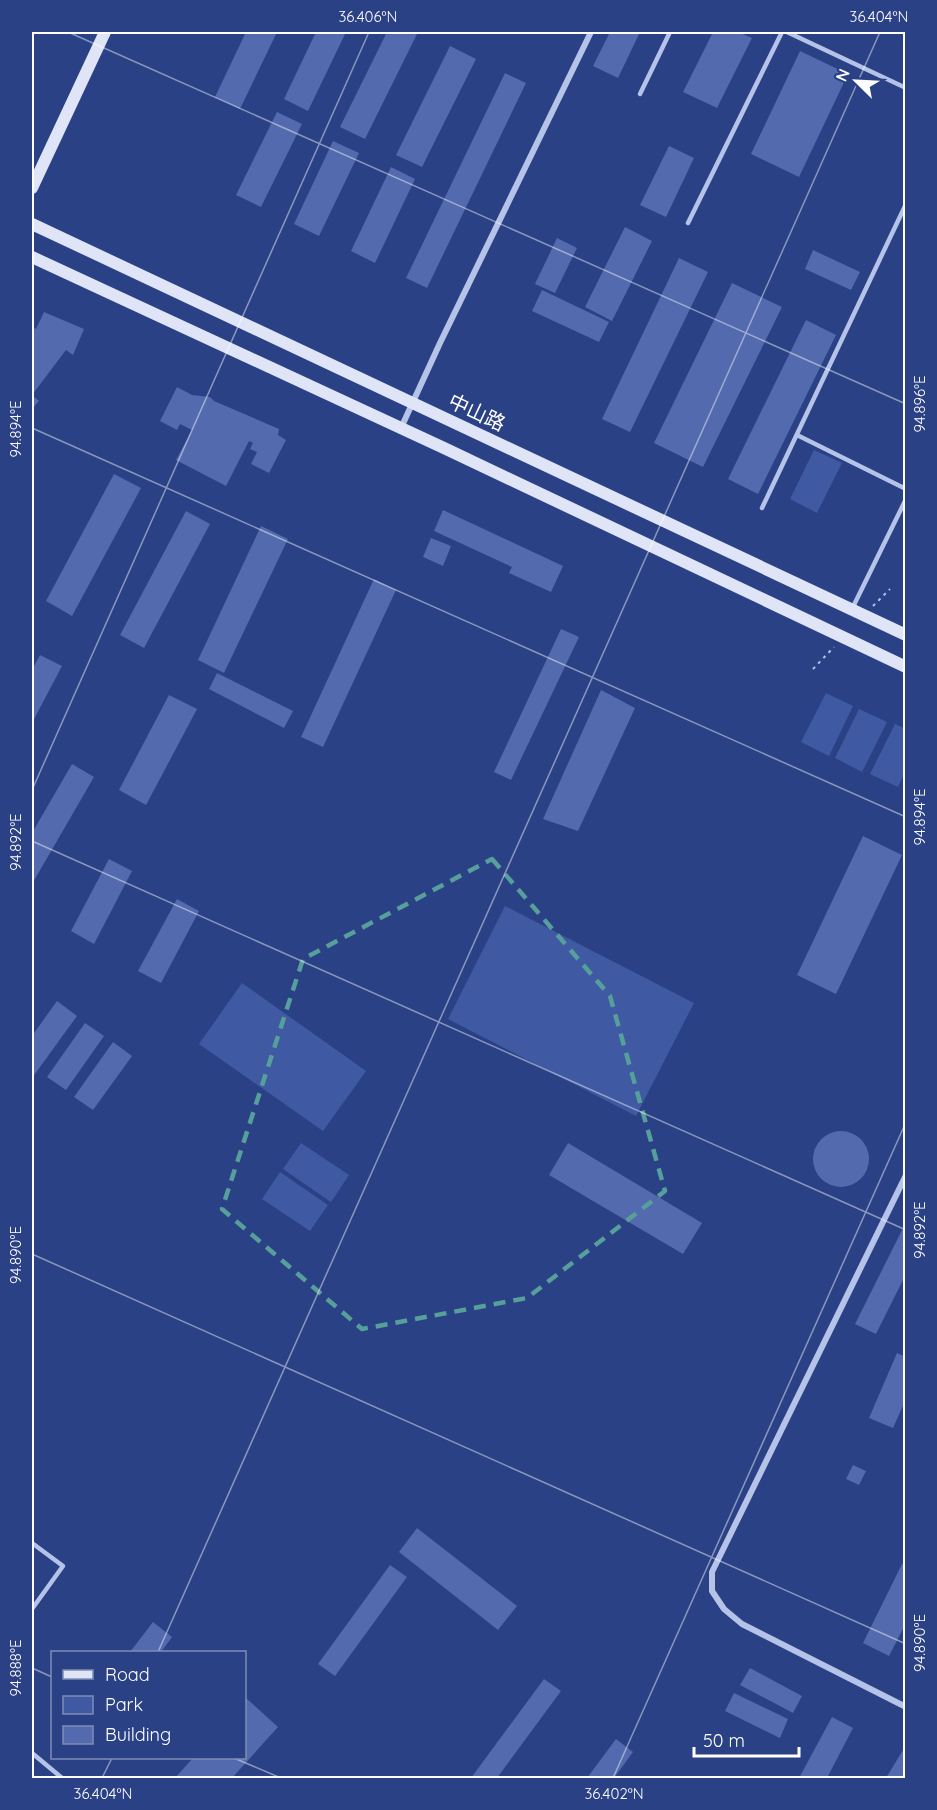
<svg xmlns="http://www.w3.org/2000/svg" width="937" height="1810" font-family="Quicksand,'Noto Sans SC',sans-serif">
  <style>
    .green { fill: #3f5aa3 }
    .building { fill: #536aae }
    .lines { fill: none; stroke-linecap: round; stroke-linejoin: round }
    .path { stroke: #b6c3e8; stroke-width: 2; stroke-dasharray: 3 4.5; stroke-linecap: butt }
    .service { stroke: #b6c3e8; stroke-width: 4.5 }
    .minor { stroke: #b6c3e8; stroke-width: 6 }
    .secondary { stroke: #dfe5f7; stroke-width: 12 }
    .marked { fill: none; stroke: #579f9a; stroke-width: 4.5; stroke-dasharray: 12 8; stroke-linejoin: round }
    .ticks { fill: none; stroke: #fff; stroke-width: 1.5; stroke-opacity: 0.45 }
    .labels { text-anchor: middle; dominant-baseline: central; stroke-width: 4.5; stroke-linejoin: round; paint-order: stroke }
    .street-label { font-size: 20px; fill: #fff; stroke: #2a4186 }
    .neatline { fill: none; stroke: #fff; stroke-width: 2 }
    .ticks-label { font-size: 15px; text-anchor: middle; fill: #fff }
  </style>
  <rect width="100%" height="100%" fill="#2a4186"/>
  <g class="green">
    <polygon points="814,450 842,463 817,513 790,499"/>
    <polygon points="826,693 853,706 829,756 801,742"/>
    <polygon points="859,709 887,722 862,772 835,758"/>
    <polygon points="895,724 906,729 905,772 898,787 870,774"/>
    <polygon points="505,906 694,1003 636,1116 448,1019"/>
    <polygon points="242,983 366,1071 323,1131 199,1044"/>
    <polygon points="301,1143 349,1175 331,1202 283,1169"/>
    <polygon points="280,1172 328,1205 310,1231 262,1199"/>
  </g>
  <g class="building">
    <polygon points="246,32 277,32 240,109 215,97"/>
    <polygon points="316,32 346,32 308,111 284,99"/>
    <polygon points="387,32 418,32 365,139 340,127"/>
    <polygon points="610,32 640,32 618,78 593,66"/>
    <polygon points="713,32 738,32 752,38 717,108 683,92"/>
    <polygon points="450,46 476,59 422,167 396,155"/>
    <polygon points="800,51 848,74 799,177 751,154"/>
    <polygon points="505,73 526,83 427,288 406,278"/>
    <polygon points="277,112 302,124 261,207 236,195"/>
    <polygon points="333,141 359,153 319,236 294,224"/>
    <polygon points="669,146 694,158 666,217 640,205"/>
    <polygon points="391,167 415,179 375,263 351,251"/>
    <polygon points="625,227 652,241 612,321 585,307"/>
    <polygon points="557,238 577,248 555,293 535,284"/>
    <polygon points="813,250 860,272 851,290 805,269"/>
    <polygon points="679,258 708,272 630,432 602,419"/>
    <polygon points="732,283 782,307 703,467 654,443"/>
    <polygon points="542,290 609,322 599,342 532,311"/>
    <polygon points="44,312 84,329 73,355 66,350 32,395 39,401 32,409 32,327 36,329"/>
    <polygon points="806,320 836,335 758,494 728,479"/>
    <polygon points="177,387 192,395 210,397 214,401 279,429 278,435 286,440 269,473 251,464 257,452 250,449 253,443 249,441 226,486 176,460 192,430 180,424 177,430 160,421"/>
    <polygon points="114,474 141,488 72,616 46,601"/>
    <polygon points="443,510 563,566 551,592 509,573 512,567 434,531"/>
    <polygon points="186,511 210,524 144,648 120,635"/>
    <polygon points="261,526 288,539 224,673 198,660"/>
    <polygon points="431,538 451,546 443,566 423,557"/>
    <polygon points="374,579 396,590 323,747 301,737"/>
    <polygon points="561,629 579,637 511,780 494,772"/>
    <polygon points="40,655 62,666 32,723 32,670"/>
    <polygon points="217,673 293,711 284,728 209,689"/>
    <polygon points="601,690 635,708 578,831 543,819"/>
    <polygon points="169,695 197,709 146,805 119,790"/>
    <polygon points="72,764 94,777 32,884 32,833"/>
    <polygon points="863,836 902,855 836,994 797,975"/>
    <polygon points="109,859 132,871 94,944 71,931"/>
    <polygon points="177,899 199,911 161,983 138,971"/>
    <polygon points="57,1001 77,1016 32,1078 32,1036"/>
    <polygon points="85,1023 104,1036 66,1090 47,1077"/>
    <polygon points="113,1042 132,1056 93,1110 74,1097"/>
    <circle cx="841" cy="1159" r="28"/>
    <polygon points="568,1143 702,1223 683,1254 549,1175"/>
    <polygon points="906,1222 906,1274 876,1334 855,1324"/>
    <polygon points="897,1353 906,1357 906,1399 893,1428 869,1418"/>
    <polygon points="853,1465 866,1471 859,1485 846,1479"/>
    <polygon points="417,1528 517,1606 498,1630 399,1552"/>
    <polygon points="902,1564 906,1566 906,1623 889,1656 863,1643"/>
    <polygon points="390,1565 407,1577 335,1676 318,1664"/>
    <polygon points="153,1622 172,1637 161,1652 130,1652"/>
    <polygon points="750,1668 802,1696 793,1713 740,1685"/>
    <polygon points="544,1679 561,1691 497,1778 471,1778"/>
    <polygon points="734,1693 788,1719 780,1738 725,1711"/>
    <polygon points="246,1698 278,1727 232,1778 175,1778 193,1758 244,1758 244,1700"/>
    <polygon points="832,1717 853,1728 827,1778 799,1778"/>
    <polygon points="616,1739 633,1752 614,1778 587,1778"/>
    <polygon points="903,1750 906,1752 906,1778 886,1778"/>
  </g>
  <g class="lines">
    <g class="path">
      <polyline points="873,606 890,589"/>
      <polyline points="813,669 834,647"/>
    </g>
    <g class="service">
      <polyline points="787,32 906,88"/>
      <polyline points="640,94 670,32"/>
      <polyline points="688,223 782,32"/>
      <polyline points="797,435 906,489"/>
      <polyline points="762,508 906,204"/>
      <polyline points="852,609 906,499"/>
      <polyline points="32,1543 63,1566 32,1609"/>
      <polyline points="32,1753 62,1778"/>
    </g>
    <g class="minor">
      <polyline points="401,428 440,343 591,32"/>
      <polyline points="906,1175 712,1572 712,1591 724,1609 742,1624 906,1707"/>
    </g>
    <g class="secondary">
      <polyline points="32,188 105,32"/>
      <polyline points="32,224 906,635"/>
      <polyline points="32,257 444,448 906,667"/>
    </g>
  </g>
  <path class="marked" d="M492,859L610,996L665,1191L527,1298L362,1329L222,1209L303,959Z"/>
  <path class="ticks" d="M68,32L906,404M32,428L906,817M32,790L369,32M32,841L906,1230M32,1254L906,1644M158,1652L880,32M32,1668L52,1677M234,1758L281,1778M102,1778L112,1758M613,1778L906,1122"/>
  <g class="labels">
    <g class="street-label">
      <text transform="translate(477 412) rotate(25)">中山路</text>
    </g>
  </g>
  <rect width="937" height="1810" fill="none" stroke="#2a4186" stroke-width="66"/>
  <rect x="51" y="1651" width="195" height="108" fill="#2a4186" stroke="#7f8db6" stroke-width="1.5"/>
  <rect x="63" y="1670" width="30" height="9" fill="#dfe5f7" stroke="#7f8db6" stroke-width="1.5"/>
  <text x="105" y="1681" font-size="18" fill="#ffffff">Road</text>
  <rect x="63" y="1696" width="30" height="18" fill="#3f5aa3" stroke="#7f8db6" stroke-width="1.5"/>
  <text x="105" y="1711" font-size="18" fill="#ffffff">Park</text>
  <rect x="63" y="1726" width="30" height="18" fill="#536aae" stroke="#7f8db6" stroke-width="1.5"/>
  <text x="105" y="1741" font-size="18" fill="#ffffff">Building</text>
  <g transform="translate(856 81) rotate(294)" stroke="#2a4186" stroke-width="4.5" paint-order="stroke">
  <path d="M0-4.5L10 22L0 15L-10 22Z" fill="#ffffff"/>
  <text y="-9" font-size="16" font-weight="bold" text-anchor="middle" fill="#ffffff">N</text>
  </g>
  <path d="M694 1747v9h105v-9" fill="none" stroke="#ffffff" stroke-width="3"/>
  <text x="703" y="1747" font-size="18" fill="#ffffff" stroke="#2a4186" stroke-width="4.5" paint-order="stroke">50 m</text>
  <rect x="33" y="33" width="871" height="1744" class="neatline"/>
  <g class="ticks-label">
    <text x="368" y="22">36.406°N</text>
    <text x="879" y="22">36.404°N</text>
    <text transform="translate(920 404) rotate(-90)" y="5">94.896°E</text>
    <text transform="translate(16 429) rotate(-90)" y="5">94.894°E</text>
    <text transform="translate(920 817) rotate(-90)" y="5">94.894°E</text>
    <text transform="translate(16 842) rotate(-90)" y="5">94.892°E</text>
    <text transform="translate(920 1230) rotate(-90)" y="5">94.892°E</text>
    <text transform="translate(16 1255) rotate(-90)" y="5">94.890°E</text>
    <text transform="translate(920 1643) rotate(-90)" y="5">94.890°E</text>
    <text transform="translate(16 1668) rotate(-90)" y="5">94.888°E</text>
    <text x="103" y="1799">36.404°N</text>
    <text x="614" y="1799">36.402°N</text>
  </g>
</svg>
